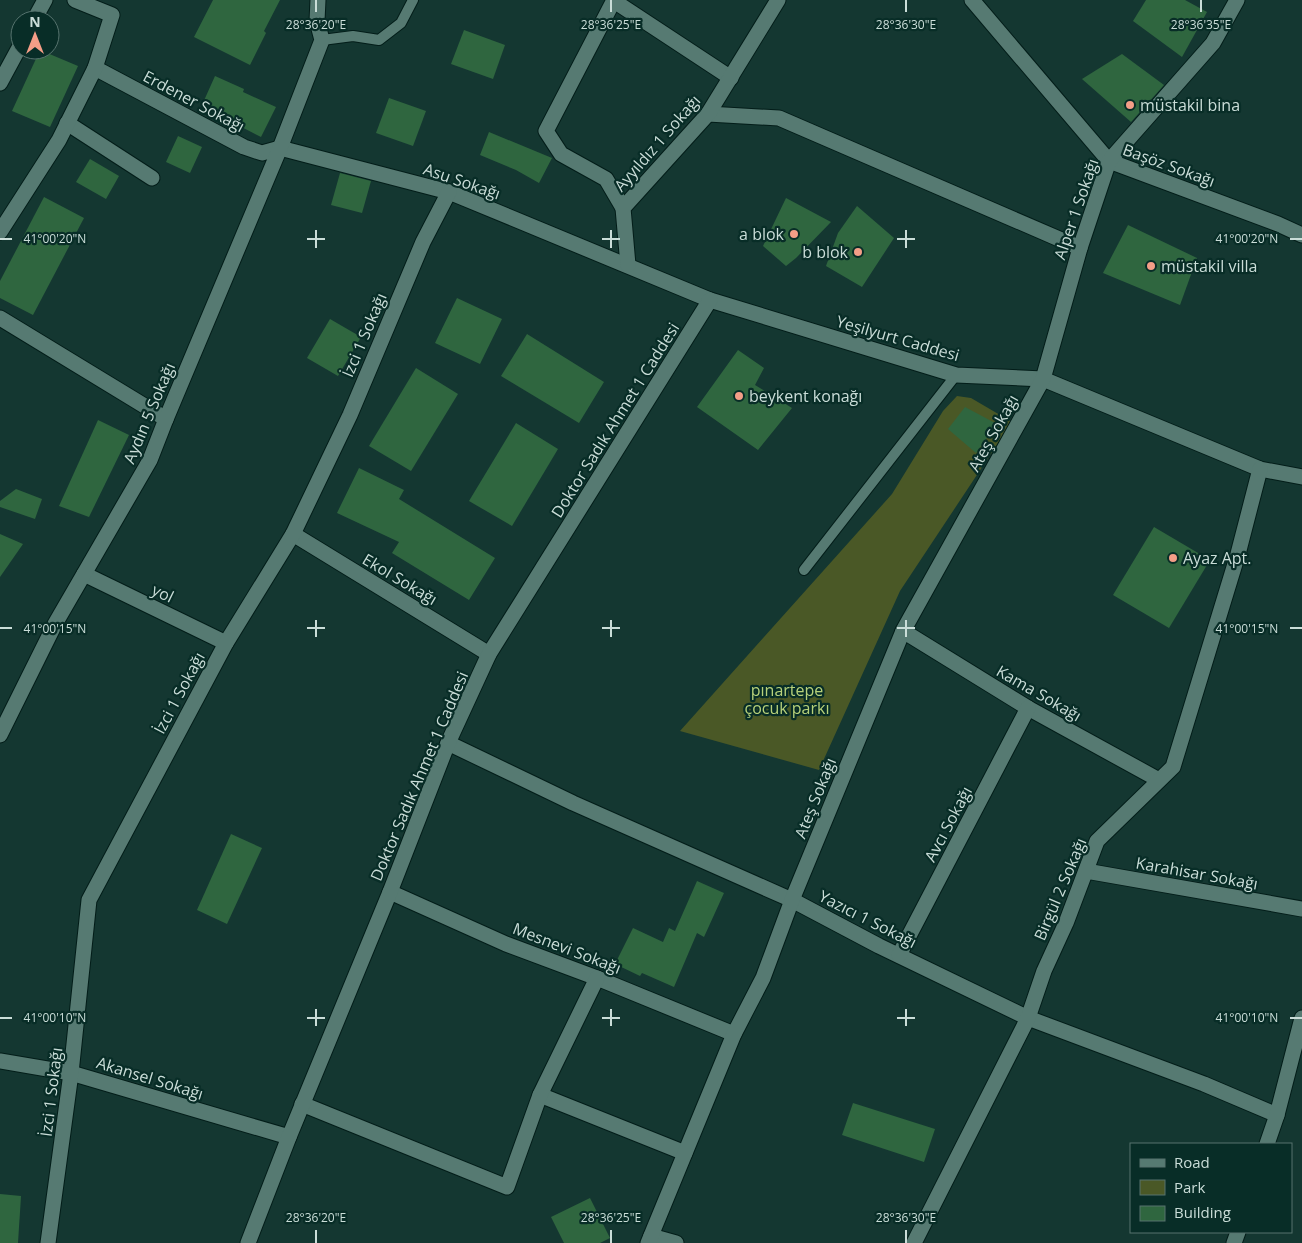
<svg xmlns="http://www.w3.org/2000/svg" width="1302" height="1243" font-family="'Open Sans',sans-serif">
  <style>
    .green { fill: #4a5826 }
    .building { fill: #2f663f }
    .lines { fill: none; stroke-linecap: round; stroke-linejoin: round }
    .lane-casing { stroke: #031d19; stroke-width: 12 }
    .street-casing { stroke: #031d19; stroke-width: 17 }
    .secondary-casing { stroke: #031d19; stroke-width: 17 }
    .lane { stroke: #567a72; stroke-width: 10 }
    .street { stroke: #567a72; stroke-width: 15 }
    .secondary { stroke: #567a72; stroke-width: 15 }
    .ticks { fill: none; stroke: #caddd8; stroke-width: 2 }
    .poi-dot { fill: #f49e87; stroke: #082d27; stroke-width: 2 }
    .labels { text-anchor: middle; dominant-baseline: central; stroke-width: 4.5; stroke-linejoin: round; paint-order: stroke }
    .street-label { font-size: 16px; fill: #caddd8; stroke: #082d27 }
    .poi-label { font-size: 16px; fill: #caddd8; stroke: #082d27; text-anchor: start }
    .park-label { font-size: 16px; fill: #b7d17a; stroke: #082d27 }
    .ticks-label { font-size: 12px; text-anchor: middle; fill: #caddd8; stroke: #082d27; stroke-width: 4.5; stroke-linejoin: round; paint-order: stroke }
  </style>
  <rect width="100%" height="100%" fill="#143731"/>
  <polygon class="green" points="957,396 971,398 1012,422 900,591 819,770 680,731 892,494 943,411"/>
  <g class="building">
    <polygon points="213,0 280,0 264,31 266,33 250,65 194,37"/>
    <polygon points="1146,0 1185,0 1207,12 1182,57 1133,21"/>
    <polygon points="464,30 505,45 493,79 451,64"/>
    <polygon points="40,50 78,66 50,127 12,111"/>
    <polygon points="1122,54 1164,85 1131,122 1082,79"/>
    <polygon points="215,76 244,89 243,92 276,107 261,137 232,122 234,118 202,105"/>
    <polygon points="389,98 426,111 413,146 376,133"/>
    <polygon points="489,132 552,158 539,183 516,170 480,155"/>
    <polygon points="178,136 202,147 190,173 166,162"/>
    <polygon points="90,159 119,176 106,199 76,182"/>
    <polygon points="340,173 371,181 362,213 331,205"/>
    <polygon points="44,197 84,218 33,315 0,298 0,281"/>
    <polygon points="786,198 831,222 796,258 786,266 763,246"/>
    <polygon points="857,206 894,238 862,287 826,266 838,233"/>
    <polygon points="1128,225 1197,258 1180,305 1103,273"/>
    <polygon points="457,298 502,319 480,364 435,343"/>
    <polygon points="330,319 361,337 338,376 307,358"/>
    <polygon points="527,334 604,382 579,423 501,376"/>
    <polygon points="738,350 764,368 755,385 792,408 758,450 697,407"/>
    <polygon points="416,368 458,394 411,471 369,446"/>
    <polygon points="965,407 997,424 976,453 948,429"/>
    <polygon points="98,420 129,435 89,517 59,506"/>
    <polygon points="516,423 558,449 512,526 469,501"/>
    <polygon points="359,468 404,490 399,499 495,558 469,600 392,553 399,542 337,513"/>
    <polygon points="16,489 42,499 35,519 0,507 0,501"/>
    <polygon points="1154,527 1210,560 1169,628 1113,595"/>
    <polygon points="0,534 23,544 0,577"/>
    <polygon points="231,834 262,848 227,924 197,910"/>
    <polygon points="697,881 724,893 704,937 697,933 674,987 642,973 640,976 615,964 633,928 663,942 669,928 675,931"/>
    <polygon points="853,1103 935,1129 924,1162 842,1135"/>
    <polygon points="0,1194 21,1196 18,1243 0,1243"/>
    <polygon points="590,1198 610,1238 600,1243 564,1243 551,1217"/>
  </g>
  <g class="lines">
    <g class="lane-casing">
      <g id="lane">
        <polyline points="322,40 353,36 379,40 401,23 413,0"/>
        <polyline points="804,570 956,375"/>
      </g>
    </g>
    <g class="street-casing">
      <g id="street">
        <polyline points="614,0 546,131 561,154 606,179 623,208"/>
        <polyline points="972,0 1109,161 1278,224 1302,235"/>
        <polyline points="614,1 731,78"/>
        <polyline points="95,68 244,147 262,153 280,148"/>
        <polyline points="708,114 779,118 1080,248"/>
        <polyline points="67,123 152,178"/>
        <polyline points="280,148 449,192 710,300 956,375 1043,379 1260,469 1302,477"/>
        <polyline points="0,232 59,140 95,68 112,15 75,0"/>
        <polyline points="628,265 623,208 708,114 778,0"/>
        <polyline points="0,318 166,419"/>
        <polyline points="293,534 489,654"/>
        <polyline points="84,574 226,643"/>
        <polyline points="903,631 1028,708 1159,780"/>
        <polyline points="0,735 55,624 150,460 166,419 280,148 322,40 317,21 318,0"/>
        <polyline points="448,743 573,803 792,900 879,946 1028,1018 1204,1084 1277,1115"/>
        <polyline points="1086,871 1302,909"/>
        <polyline points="390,892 506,944 597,978 734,1034"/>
        <polyline points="899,955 1028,708"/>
        <polyline points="0,1061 71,1073 289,1137"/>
        <polyline points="540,1095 685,1153"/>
        <polyline points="302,1104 507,1187 540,1095 597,978"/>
        <polyline points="651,1236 676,1243"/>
        <polyline points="48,1243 71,1073 89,900 226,643 293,534 350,415 423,242 449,192"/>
        <polyline points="648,1243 734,1034 763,978 792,900 903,631 1043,379 1080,248 1109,161 1213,43 1237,0"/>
        <polyline points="914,1243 1028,1018 1044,971 1066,923 1097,841 1173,767 1238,554 1260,469"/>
      </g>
    </g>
    <g class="secondary-casing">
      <g id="secondary">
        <polyline points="34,20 45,0"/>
        <polyline points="0,83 20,46"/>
        <polyline points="1267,1144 1277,1115 1302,1018"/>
        <polyline points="248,1243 289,1137 390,892 448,743 489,654 710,300"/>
        <polyline points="1234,1243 1238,1232"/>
      </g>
    </g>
    <use href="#lane" class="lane"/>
    <use href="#street" class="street"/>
    <use href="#secondary" class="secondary"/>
  </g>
  <path class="ticks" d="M316,0V12M611,0V12M906,0V12M1201,0V12M316,230V248M611,230V248M906,230V248M0,239H12M307,239H325M602,239H620M897,239H915M1290,239H1302M316,620V637M611,620V637M906,620V637M0,628H12M307,628H325M602,628H620M897,628H915M1290,628H1302M316,1009V1026M611,1009V1026M906,1009V1026M0,1018H12M307,1018H325M602,1018H620M897,1018H915M1290,1018H1302M316,1230V1243M611,1230V1243M906,1230V1243"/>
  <g class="poi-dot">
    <circle cx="1130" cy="105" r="5"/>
    <circle cx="794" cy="234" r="5"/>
    <circle cx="858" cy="252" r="5"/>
    <circle cx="1151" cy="266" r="5"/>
    <circle cx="739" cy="396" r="5"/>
    <circle cx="1173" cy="558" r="5"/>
  </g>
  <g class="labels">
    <g class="street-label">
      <text transform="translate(194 101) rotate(28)">Erdener Sokağı</text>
      <text transform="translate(657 143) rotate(-49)">Ayyıldız 1 Sokağı</text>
      <text transform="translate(1169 165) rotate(20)">Başöz Sokağı</text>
      <text transform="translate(462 181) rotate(19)">Asu Sokağı</text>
      <text transform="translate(1076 209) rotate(-71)">Alper 1 Sokağı</text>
      <text transform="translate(364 335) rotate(-67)">İzci 1 Sokağı</text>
      <text transform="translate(898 338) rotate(16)">Yeşilyurt Caddesi</text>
      <text transform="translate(149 413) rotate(-67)">Aydın 5 Sokağı</text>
      <text transform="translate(615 420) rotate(-58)">Doktor Sadık Ahmet 1 Caddesi</text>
      <text transform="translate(993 433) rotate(-61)">Ateş Sokağı</text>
      <text transform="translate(400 579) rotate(31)">Ekol Sokağı</text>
      <text transform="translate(163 593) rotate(26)">yol</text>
      <text transform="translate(179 693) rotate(-62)">İzci 1 Sokağı</text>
      <text transform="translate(1039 693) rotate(30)">Kama Sokağı</text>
      <text transform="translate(419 776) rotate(-67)">Doktor Sadık Ahmet 1 Caddesi</text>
      <text transform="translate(815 798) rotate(-68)">Ateş Sokağı</text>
      <text transform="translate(948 824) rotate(-62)">Avcı Sokağı</text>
      <text transform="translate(1197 873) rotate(10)">Karahisar Sokağı</text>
      <text transform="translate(1060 889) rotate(-67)">Birgül 2 Sokağı</text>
      <text transform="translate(868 919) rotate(27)">Yazıcı 1 Sokağı</text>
      <text transform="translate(567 948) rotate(21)">Mesnevi Sokağı</text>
      <text transform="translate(150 1078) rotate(17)">Akansel Sokağı</text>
      <text transform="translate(51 1092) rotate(-83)">İzci 1 Sokağı</text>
    </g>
    <g class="poi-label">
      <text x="1140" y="105">müstakil bina</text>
      <text x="784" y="234" text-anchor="end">a blok</text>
      <text x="848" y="252" text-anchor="end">b blok</text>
      <text x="1161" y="266">müstakil villa</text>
      <text x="749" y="396">beykent konağı</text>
      <text x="1183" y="558">Ayaz Apt.</text>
    </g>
    <g class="park-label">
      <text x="787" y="690">pınartepe<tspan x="787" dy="18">çocuk parkı</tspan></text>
    </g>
  </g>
  <g class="ticks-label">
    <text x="316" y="29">28°36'20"E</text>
    <text x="611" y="29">28°36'25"E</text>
    <text x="906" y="29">28°36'30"E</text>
    <text x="1201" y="29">28°36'35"E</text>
    <text x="55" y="243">41°00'20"N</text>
    <text x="1247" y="243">41°00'20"N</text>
    <text x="55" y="633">41°00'15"N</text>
    <text x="1247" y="633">41°00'15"N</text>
    <text x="55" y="1022">41°00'10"N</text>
    <text x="1247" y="1022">41°00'10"N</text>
    <text x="316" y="1222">28°36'20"E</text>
    <text x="611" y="1222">28°36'25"E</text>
    <text x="906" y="1222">28°36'30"E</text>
  </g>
  <rect x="1130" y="1143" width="162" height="90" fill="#082d27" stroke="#56736e"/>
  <rect x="1140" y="1159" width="25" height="8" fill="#567a72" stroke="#56736e"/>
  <text x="1174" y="1168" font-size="15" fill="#caddd8">Road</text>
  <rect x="1140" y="1180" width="25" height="15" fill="#4a5826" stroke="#56736e"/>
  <text x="1174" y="1193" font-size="15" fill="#caddd8">Park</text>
  <rect x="1140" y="1206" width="25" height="15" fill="#2f663f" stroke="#56736e"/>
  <text x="1174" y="1218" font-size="15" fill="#caddd8">Building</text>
  <g transform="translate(35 35)"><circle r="24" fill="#082d27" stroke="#56736e"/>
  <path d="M0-4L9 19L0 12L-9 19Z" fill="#f49e87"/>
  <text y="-8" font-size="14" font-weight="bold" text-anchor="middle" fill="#caddd8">N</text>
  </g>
</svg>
